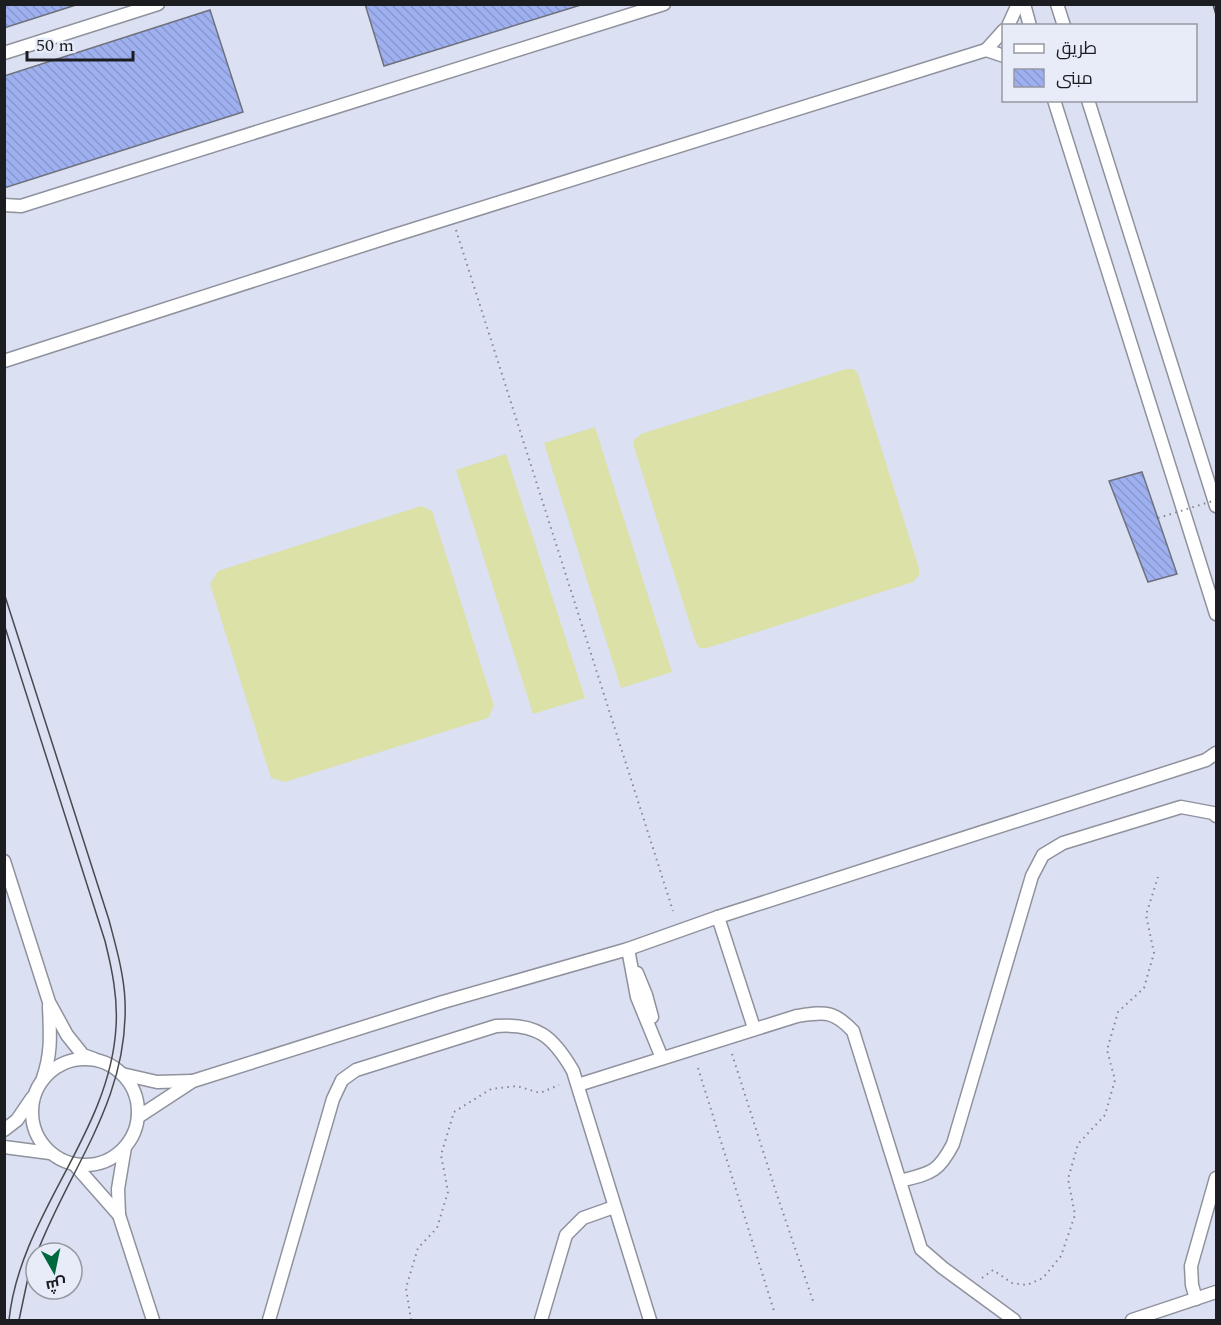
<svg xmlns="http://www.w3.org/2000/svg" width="1221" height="1325" font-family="Spectral,Cairo,serif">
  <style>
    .built { fill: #dbe0f3; fill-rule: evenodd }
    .pitch { fill: #dbe1a7 }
    .building { fill: url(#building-back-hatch); stroke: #6e717c; stroke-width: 1.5 }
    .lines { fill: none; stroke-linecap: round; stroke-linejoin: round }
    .minor-casing { stroke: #8f929d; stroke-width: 15 }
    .path { stroke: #83868e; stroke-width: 2; stroke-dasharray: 1.5 4.5; stroke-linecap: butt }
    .minor { stroke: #fff; stroke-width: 12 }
    .tram { stroke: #494a50; stroke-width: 1.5 }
    .path-bridge { stroke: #83868e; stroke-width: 2; stroke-dasharray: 1.5 4.5; stroke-linecap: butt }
  </style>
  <defs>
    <pattern id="building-back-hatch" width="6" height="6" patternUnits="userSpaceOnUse" patternTransform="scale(1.5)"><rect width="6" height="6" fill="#9fb0f0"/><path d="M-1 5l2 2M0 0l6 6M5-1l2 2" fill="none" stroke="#8897ce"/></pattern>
  </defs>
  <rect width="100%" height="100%" fill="#e8ecf8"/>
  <path class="built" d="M5,5H1216V1320H5ZM1004,26H1196V100H1004ZM36,1253H72V1289H36Z"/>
  <g class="pitch">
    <polygon points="846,369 854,369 858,374 919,568 919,575 913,582 707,648 700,648 696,643 634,447 634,440 641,434"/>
    <polygon points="595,427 672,672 621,688 544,443"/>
    <polygon points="506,454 585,698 533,714 456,470"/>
    <polygon points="421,506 432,511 494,706 488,718 285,782 271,778 210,584 218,571"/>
  </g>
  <g class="building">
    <polygon points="4,4 79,4 4,28"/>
    <polygon points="365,4 584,4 384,66"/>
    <polygon points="210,10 243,112 4,188 4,76"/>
    <polygon points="1142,472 1177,574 1148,582 1109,481"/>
  </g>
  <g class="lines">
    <g class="minor-casing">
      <g id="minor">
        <polyline points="1024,4 1030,26"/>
        <polyline points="1057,4 1064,26"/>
        <polyline points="1008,26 1018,4"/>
        <polyline points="1004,30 986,50 1004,56"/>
        <polyline points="4,53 158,4"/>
        <polyline points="1054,100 1216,614"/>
        <polyline points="1088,100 1216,506"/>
        <polyline points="4,205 21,206 664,4"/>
        <polyline points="4,361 392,236 986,50"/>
        <polyline points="4,861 49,1002 67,1035 83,1055 94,1059"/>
        <polyline points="718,917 754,1028"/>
        <polyline points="628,949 637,997 662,1058"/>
        <polyline points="637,973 646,995 652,1017"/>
        <circle cx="85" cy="1112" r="53"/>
        <polyline points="122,1074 157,1082 192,1081"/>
        <path d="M43,1078C52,1052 50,1033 49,1006"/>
        <path d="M578,1085L797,1016C825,1012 833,1010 853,1031L921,1249L943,1268L1014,1320"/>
        <polyline points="138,1117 193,1081 443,1002 628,949 718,917 1206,760 1216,753"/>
        <polyline points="4,1130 17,1120 32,1098"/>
        <polyline points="4,1147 50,1153"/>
        <polyline points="125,1147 118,1189 119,1215 153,1320"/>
        <polyline points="74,1164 119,1215"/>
        <path d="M900,1181C931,1173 938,1173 953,1144L1032,876L1043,855L1063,843L1181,807L1213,813L1216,816"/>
        <polyline points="1196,1299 1192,1285 1191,1266 1216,1178"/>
        <path d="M269,1320L333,1099L342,1080L356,1070L496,1026C537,1023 553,1036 573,1071L650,1320"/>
        <polyline points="541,1320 566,1235 583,1218 614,1207"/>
        <polyline points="1132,1320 1216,1292"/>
      </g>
    </g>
    <g class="path">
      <polyline points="456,230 673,911"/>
      <polyline points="732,1054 777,1195 813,1301"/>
      <polyline points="698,1068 774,1311"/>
      <polyline points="982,1278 993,1270 1012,1283 1027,1285 1043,1278 1061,1256 1075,1215 1068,1179 1078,1144 1105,1115 1115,1080 1107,1050 1118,1012 1144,988 1154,953 1146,915 1158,877"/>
      <polyline points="411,1320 406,1288 418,1248 437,1228 448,1192 441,1155 454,1112 491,1089 517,1086 540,1093 559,1085"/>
    </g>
    <use href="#minor" class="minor"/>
    <g class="tram">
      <polyline points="1213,4 1216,15"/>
      <path d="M4,593L109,920C116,947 124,974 125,1001C129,1100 70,1167 37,1253"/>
      <path d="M4,624L105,941C112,969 118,998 116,1027C110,1134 20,1214 9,1320"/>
      <polyline points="19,1320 29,1273 36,1255"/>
    </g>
    <polyline class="path-bridge" points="1158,518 1216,500"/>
  </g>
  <rect width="1221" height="1325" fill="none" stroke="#1c1d21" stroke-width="12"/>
  <rect x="1002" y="24" width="195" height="78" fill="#e8ecf8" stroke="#9699a2" stroke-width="1.5"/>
  <rect x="1014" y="44" width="30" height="9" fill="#ffffff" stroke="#9699a2" stroke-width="1.5"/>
  <text x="1056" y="54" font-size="18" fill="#1c1d21">طريق</text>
  <rect x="1014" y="69" width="30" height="18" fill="url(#building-back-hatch)" stroke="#9699a2" stroke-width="1.5"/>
  <text x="1056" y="84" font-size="18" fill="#1c1d21">مبنى</text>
  <g transform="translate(54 1271) rotate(171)"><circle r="28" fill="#e8ecf8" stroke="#9699a2" stroke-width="1.5"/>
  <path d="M0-4.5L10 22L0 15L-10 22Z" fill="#00683f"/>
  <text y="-9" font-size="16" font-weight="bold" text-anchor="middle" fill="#1c1d21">ش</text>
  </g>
  <path d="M27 51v9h106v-9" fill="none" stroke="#1c1d21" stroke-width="3"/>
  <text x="36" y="51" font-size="18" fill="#1c1d21" stroke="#e8ecf8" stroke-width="4.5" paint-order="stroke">50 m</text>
</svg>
